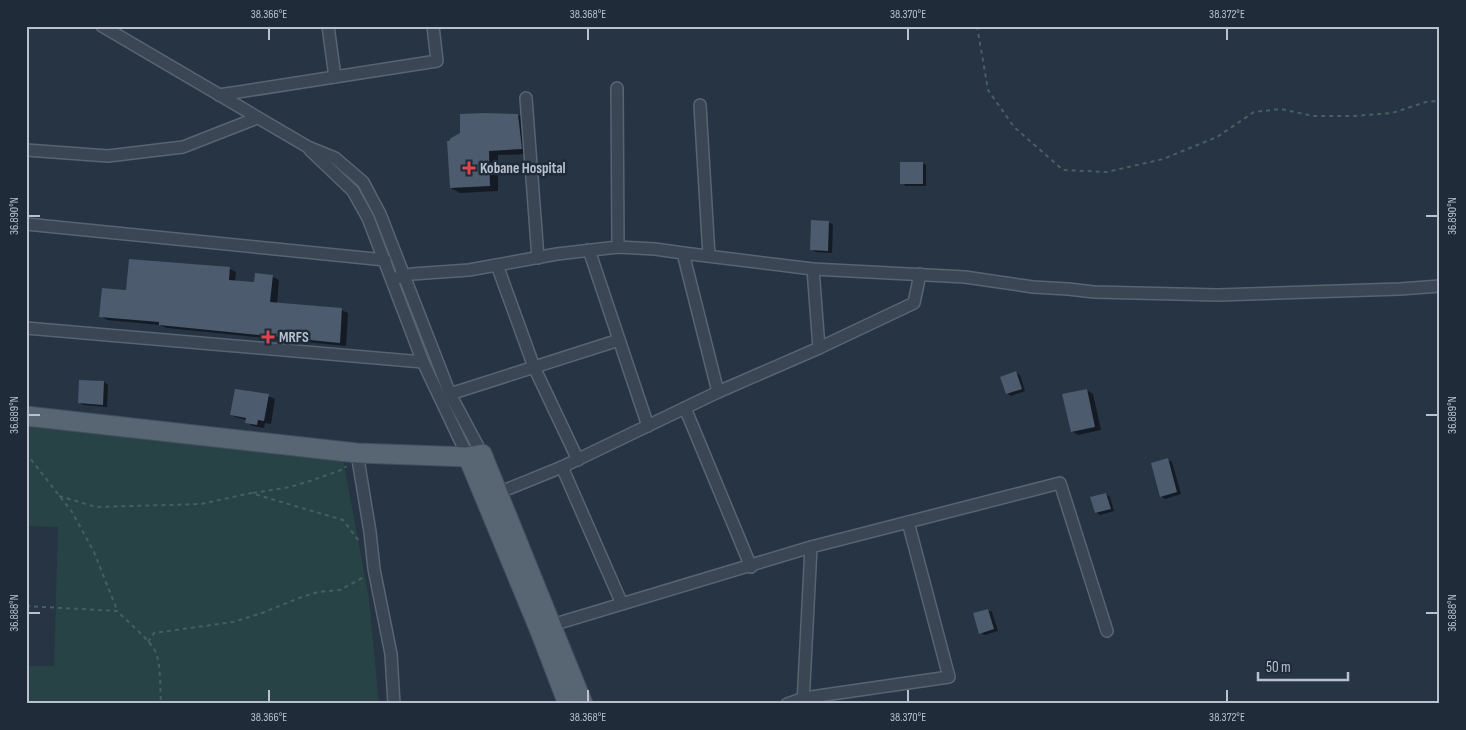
<svg xmlns="http://www.w3.org/2000/svg" width="1466" height="730" font-family="'Sofia Sans Condensed',sans-serif">
  <style>
    .green { fill: #284345 }
    .shadow { fill: #0007 }
    .building { fill: #4c5b6d }
    .lines { fill: none; stroke-linecap: round; stroke-linejoin: round }
    .minor-casing { stroke: #596471; stroke-width: 14 }
    .primary-casing { stroke: #444f5d; stroke-width: 21 }
    .path { stroke: #466061; stroke-width: 2; stroke-dasharray: 4 4; stroke-linecap: butt }
    .minor { stroke: #3a4654; stroke-width: 11 }
    .primary { stroke: #586573; stroke-width: 19 }
    .ticks { fill: none; stroke: #b8c1cd; stroke-width: 2 }
    .health-dot { fill: #e0444e; stroke: #1f2b39; stroke-width: 2 }
    .labels { text-anchor: middle; dominant-baseline: central; stroke-width: 5; stroke-linejoin: round; paint-order: stroke }
    .poi-label { font-size: 15px; font-weight: bold; fill: #b8c1cd; stroke: #1f2b39; text-anchor: start }
    .neatline { fill: none; stroke: #b8c1cd; stroke-width: 2 }
    .ticks-label { font-size: 12px; text-anchor: middle; fill: #b8c1cd }
  </style>
  <rect width="100%" height="100%" fill="#263444"/>
  <polygon class="green" points="26,426 343,459 369,599 379,704 26,704 26,666 54,666 58,527 26,526"/>
  <g class="shadow">
    <polygon points="518,115 527,120 531,154 498,155 498,191 460,193 451,188"/>
    <polygon points="922,163 926,165 926,186 906,186 902,183"/>
    <polygon points="829,222 833,225 832,253 816,252 811,249"/>
    <polygon points="230,269 236,272 235,281 255,283 256,275 273,277 279,280 277,304 341,310 348,313 346,346 167,328 160,325 107,320 101,316 128,292"/>
    <polygon points="1016,373 1020,375 1025,391 1011,396 1007,393"/>
    <polygon points="104,382 108,385 107,407 83,405 79,402"/>
    <polygon points="1087,390 1093,394 1101,430 1078,435 1072,431"/>
    <polygon points="268,396 275,399 271,424 265,423 264,428 253,426 246,422 247,420 238,418 231,415"/>
    <polygon points="1168,460 1172,462 1181,494 1165,499 1161,496"/>
    <polygon points="1106,494 1110,497 1114,511 1100,515 1096,512"/>
    <polygon points="988,610 992,612 998,631 985,635 980,633"/>
  </g>
  <g class="building">
    <polygon points="483,113 518,114 522,149 489,151 490,186 450,188 447,141 449,141 451,138 460,133 460,114"/>
    <rect x="900" y="162" width="23" height="22"/>
    <polygon points="811,220 829,221 828,251 810,250"/>
    <polygon points="129,259 230,267 229,280 254,282 255,273 273,275 270,302 342,308 340,343 159,325 159,322 99,317 102,288 126,290"/>
    <polygon points="1016,371 1022,389 1006,394 1000,377"/>
    <polygon points="79,380 104,381 103,405 78,403"/>
    <polygon points="235,389 269,394 264,421 258,420 257,425 245,423 246,418 230,415"/>
    <polygon points="1087,389 1095,427 1071,432 1062,394"/>
    <polygon points="1168,458 1177,492 1160,497 1151,463"/>
    <polygon points="1106,493 1111,509 1095,513 1090,497"/>
    <polygon points="988,609 994,629 979,634 973,613"/>
  </g>
  <g class="lines">
    <g class="minor-casing">
      <g id="minor">
        <polyline points="102,26 308,147 335,158 363,182 380,214 450,394 482,454"/>
        <polyline points="328,26 335,77"/>
        <polyline points="617,88 618,247"/>
        <polyline points="219,95 437,61 433,26"/>
        <polyline points="526,98 538,258"/>
        <polyline points="700,105 709,256"/>
        <polyline points="26,150 108,156 183,147 257,118"/>
        <polyline points="310,150 353,191 368,218 423,362 468,457"/>
        <polyline points="26,224 385,260"/>
        <polyline points="589,250 648,426"/>
        <polyline points="683,253 718,392"/>
        <polyline points="497,265 534,367 578,460"/>
        <polyline points="813,269 819,348"/>
        <polyline points="392,279 412,274 469,270 557,254 618,247 655,249 683,253 813,269 965,277 1033,287 1068,289 1094,292 1218,295 1400,289 1440,286"/>
        <polyline points="26,328 423,362"/>
        <polyline points="450,394 619,340"/>
        <polyline points="685,408 751,567"/>
        <polyline points="357,453 370,532 374,569 391,654 394,704"/>
        <polyline points="562,467 622,604"/>
        <polyline points="498,493 562,467 718,392 819,348 914,303 920,274"/>
        <polyline points="552,625 811,547 1060,483 1107,631"/>
        <polyline points="787,704 804,698 949,677 908,522"/>
        <polyline points="803,704 811,547"/>
      </g>
    </g>
    <g class="primary-casing">
      <g id="primary">
        <polyline points="26,416 357,453 468,457 482,454 583,704"/>
        <polyline points="468,457 540,631 568,704"/>
      </g>
    </g>
    <g class="path">
      <polyline points="977,26 988,90 1014,127 1063,170 1107,172 1163,159 1217,137 1254,112 1281,109 1313,116 1354,116 1392,113 1426,102 1440,101"/>
      <polyline points="26,453 72,512 94,552 117,610"/>
      <polyline points="253,493 290,487 313,480 344,469 346,466"/>
      <polyline points="59,496 96,507 201,504 251,493 343,520 359,541"/>
      <path d="M26,606L117,611C126,620 153,643 156,653C161,665 160,691 161,704"/>
      <polyline points="148,642 154,633 233,622 262,613 299,598 318,592 340,590 364,577"/>
    </g>
    <use href="#minor" class="minor"/>
    <use href="#primary" class="primary"/>
  </g>
  <path class="ticks" d="M269,28V40M588,28V40M908,28V40M1227,28V40M28,216H40M1426,216H1438M28,415H40M1426,415H1438M28,613H40M1426,613H1438M269,690V702M588,690V702M908,690V702M1227,690V702"/>
  <g class="health-dot">
    <path d="M466.5 160.5h5v5h5v5h-5v5h-5v-5h-5v-5h5z"/>
    <path d="M265.5 329.5h5v5h5v5h-5v5h-5v-5h-5v-5h5z"/>
  </g>
  <g class="labels">
    <g class="poi-label">
      <text x="480" y="168">Kobane Hospital</text>
      <text x="279" y="337">MRFS</text>
    </g>
  </g>
  <rect width="1466" height="730" fill="none" stroke="#1f2b39" stroke-width="55"/>
  <path d="M1258 672v8h90v-8" fill="none" stroke="#b8c1cd" stroke-width="2.5"/>
  <text x="1266" y="672" font-size="15" fill="#b8c1cd" stroke="#1f2b39" stroke-width="4" paint-order="stroke">50 m</text>
  <rect x="28" y="28" width="1410" height="674" class="neatline"/>
  <g class="ticks-label">
    <text x="269" y="18">38.366°E</text>
    <text x="588" y="18">38.368°E</text>
    <text x="908" y="18">38.370°E</text>
    <text x="1227" y="18">38.372°E</text>
    <text transform="translate(14 216) rotate(-90)" y="4">36.890°N</text>
    <text transform="translate(1452 216) rotate(-90)" y="4">36.890°N</text>
    <text transform="translate(14 415) rotate(-90)" y="4">36.889°N</text>
    <text transform="translate(1452 415) rotate(-90)" y="4">36.889°N</text>
    <text transform="translate(14 613) rotate(-90)" y="4">36.888°N</text>
    <text transform="translate(1452 613) rotate(-90)" y="4">36.888°N</text>
    <text x="269" y="721">38.366°E</text>
    <text x="588" y="721">38.368°E</text>
    <text x="908" y="721">38.370°E</text>
    <text x="1227" y="721">38.372°E</text>
  </g>
</svg>
